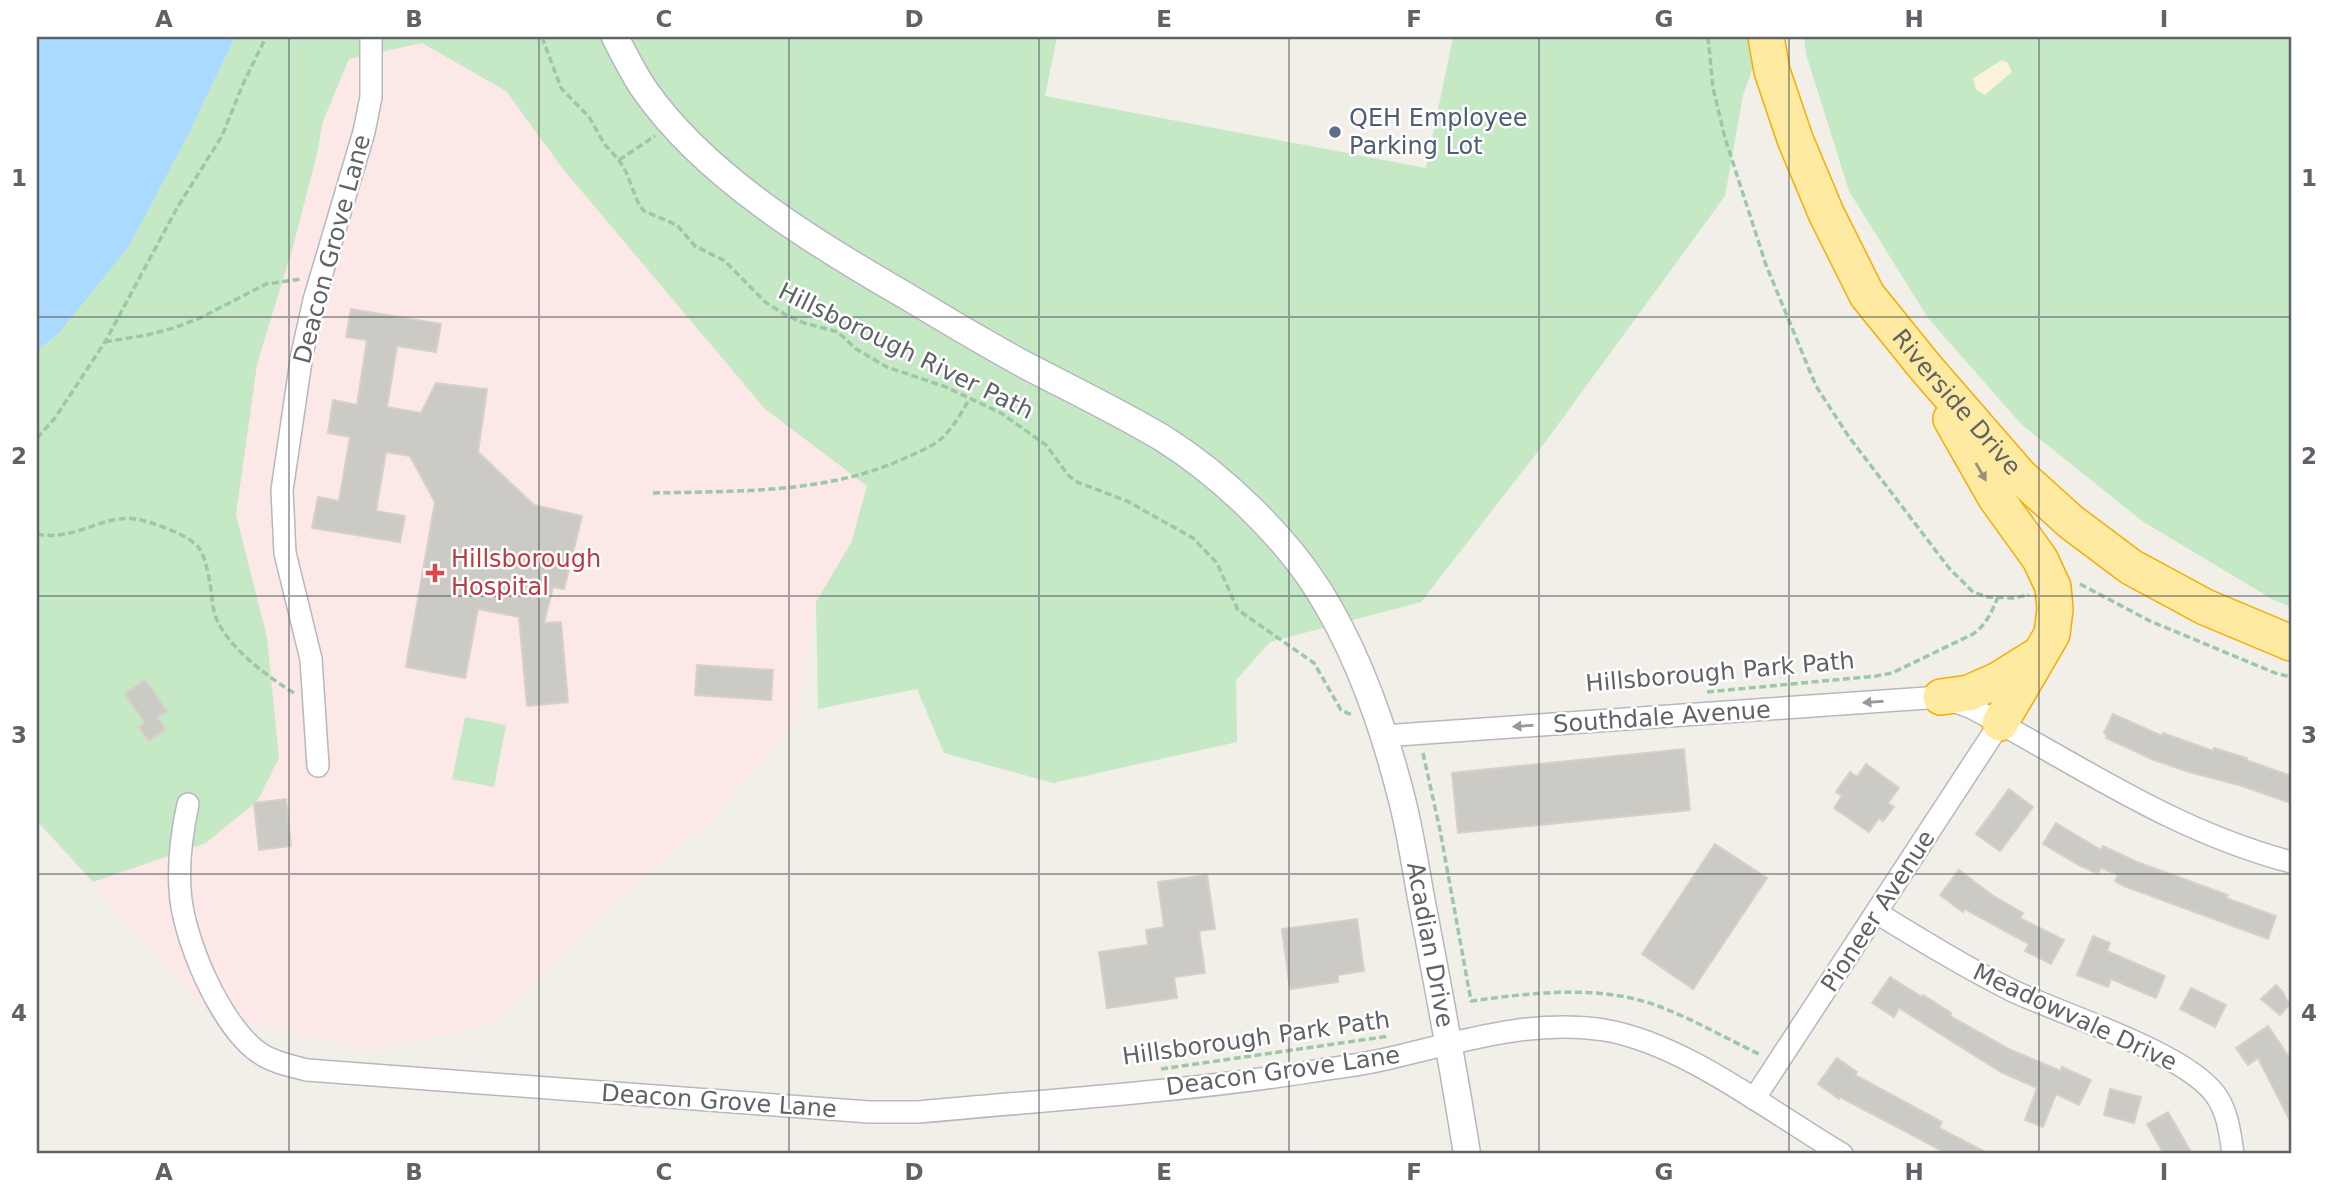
<svg xmlns="http://www.w3.org/2000/svg" width="2328" height="1191" font-family="'DejaVu Sans',sans-serif">
  <style>
    .medical { fill: #fce8e6 }
    .green { fill: #c5e8c5 }
    .sand { fill: #fbf3d9 }
    .water { fill: #aadaff }
    .building { fill: #cccac5; stroke: #d6d1c6; stroke-width: 2 }
    .lines { fill: none; stroke-linecap: round; stroke-linejoin: round }
    .minor-casing { stroke: #b5b8bc; stroke-width: 24 }
    .tertiary-casing { stroke: #b5b8bc; stroke-width: 29 }
    .trunk-casing { stroke: #f9ab00; stroke-width: 38 }
    .path { stroke: #9cc7a9; stroke-width: 3.5; stroke-dasharray: 7 3.5; stroke-linecap: butt }
    .minor { stroke: #fff; stroke-width: 21 }
    .tertiary { stroke: #fff; stroke-width: 26 }
    .trunk { stroke: #feeaa1; stroke-width: 35 }
    .oneway { fill: #97927c }
    .oneway2 { fill: #979a9d }
    .grid { fill: none; stroke: #5f6368; stroke-width: 2; stroke-opacity: 0.55 }
    .service-dot { fill: #5c6f8a; stroke: #fff; stroke-width: 2.5 }
    .health-dot { fill: #e0444e; stroke: #fff; stroke-width: 2.5 }
    .labels { text-anchor: middle; dominant-baseline: central; stroke-width: 5; stroke-linejoin: round; paint-order: stroke }
    .service-label { font-size: 24px; fill: #4e5e75; stroke: #fff; text-anchor: start }
    .street-label { font-size: 24px; fill: #5f6368; stroke: #fff }
    .health-label { font-size: 24px; fill: #be3a42; stroke: #fff; text-anchor: start }
    .neatline { fill: none; stroke: #5f6368; stroke-width: 2.5 }
    .grid-label { font-size: 23px; text-anchor: middle; font-weight: bold; fill: #5f6368 }
  </style>
  <rect width="100%" height="100%" fill="#f1efe8"/>
  <polygon class="medical" points="249,37 385,37 422,43 506,91 563,169 765,409 868,486 851,543 816,602 795,726 708,822 616,902 493,1024 367,1051 208,1012 37,821 90,320"/>
  <g class="green">
    <polygon points="235,37 1057,37 1045,96 1426,168 1453,37 1767,37 1763,41 1743,95 1725,196 1546,441 1421,602 1270,642 1236,680 1237,742 1053,783 944,753 917,689 818,709 816,602 851,543 867,486 765,409 563,169 506,91 422,43 349,59 323,121 316,158 292,250 257,364 236,515 267,637 279,758 258,800 206,843 93,882 37,821 37,351 58,334 191,129"/>
    <polygon points="1804,37 2291,37 2291,607 2272,599 2142,521 2021,424 1928,318 1849,191 1806,54"/>
    <polygon points="465,717 506,725 494,787 452,779"/>
  </g>
  <polygon class="sand" points="2002,60 2008,63 2012,72 1985,95 1976,90 1973,78"/>
  <polygon class="water" points="37,37 235,37 191,129 129,246 58,334 37,351"/>
  <g class="building">
    <polygon points="351,309 441,324 436,352 397,346 387,407 421,413 436,383 487,389 478,452 534,505 582,516 564,589 553,587 544,623 561,622 568,702 527,706 519,617 478,609 465,678 406,667 435,502 410,456 386,452 376,511 405,516 400,542 312,528 318,497 339,501 350,437 328,433 333,400 357,405 367,340 346,337"/>
    <polygon points="697,665 773,670 771,700 695,695"/>
    <polygon points="145,680 167,711 157,717 165,729 149,741 139,727 145,723 125,694"/>
    <polygon points="2113,714 2162,736 2163,733 2213,751 2214,748 2247,758 2246,760 2291,776 2291,793 2288,802 2239,785 2189,772 2154,760 2106,738 2108,736 2104,733"/>
    <polygon points="1684,749 1690,810 1458,833 1452,773"/>
    <polygon points="1866,764 1899,788 1888,803 1894,807 1883,821 1879,818 1869,832 1834,808 1842,796 1836,792 1850,772 1857,777"/>
    <polygon points="2009,789 2033,807 2000,851 1976,834"/>
    <polygon points="286,799 291,846 259,850 254,803"/>
    <polygon points="2056,823 2101,850 2103,846 2137,862 2228,895 2226,898 2276,916 2268,939 2124,886 2115,881 2118,875 2101,868 2098,874 2079,865 2043,844"/>
    <polygon points="1715,844 1767,878 1693,989 1642,954"/>
    <polygon points="1959,870 1992,895 2023,913 2020,918 2064,940 2051,964 2025,951 2029,944 1965,909 1963,912 1940,895"/>
    <polygon points="1207,875 1215,929 1199,931 1205,973 1174,977 1177,998 1107,1008 1099,952 1148,945 1146,930 1164,927 1158,882"/>
    <polygon points="1357,919 1364,971 1338,975 1338,982 1290,989 1282,929"/>
    <polygon points="2093,936 2110,943 2107,951 2165,976 2156,998 2111,979 2108,987 2077,975"/>
    <polygon points="1890,977 1922,997 1923,995 1951,1013 1950,1016 2011,1050 2061,1071 2062,1067 2091,1080 2079,1105 2056,1094 2043,1127 2025,1120 2037,1088 2001,1072 1899,1008 1894,1017 1872,1003"/>
    <polygon points="2276,985 2283,992 2289,1005 2280,1015 2261,999"/>
    <polygon points="2191,988 2226,1005 2215,1027 2180,1009"/>
    <polygon points="2268,1026 2291,1060 2291,1123 2258,1058 2248,1065 2236,1048"/>
    <polygon points="1837,1058 1857,1072 1855,1075 1942,1122 1939,1128 1989,1154 1948,1154 1840,1097 1839,1099 1818,1084"/>
    <polygon points="2110,1089 2141,1097 2134,1123 2104,1115"/>
    <polygon points="2168,1112 2192,1154 2164,1154 2147,1124"/>
  </g>
  <g class="lines">
    <g class="minor-casing">
      <g id="minor">
        <path d="M1383,736L1941,697L1970,707C2078,764 2170,830 2291,862"/>
        <polyline points="318,766 311,659 285,553 282,490 302,354 314,300 364,132 371,97 371,37"/>
        <path d="M188,804C182,832 178,860 180,889C182,937 221,1028 261,1054C275,1063 292,1066 307,1070L869,1112H919C1048,1100 1179,1092 1308,1072C1333,1068 1360,1065 1386,1059C1456,1043 1532,1018 1604,1030C1684,1043 1772,1113 1842,1154"/>
        <path d="M1877,913C1921,940 1965,967 2011,990C2063,1015 2182,1051 2215,1094C2228,1112 2230,1133 2233,1154"/>
        <polyline points="1754,1099 2000,723"/>
      </g>
    </g>
    <g class="tertiary-casing">
      <g id="tertiary">
        <path id="s1" d="M615,37C624,54 633,73 644,89C705,177 816,244 908,297C946,320 985,343 1025,365C1071,389 1119,412 1164,439C1221,475 1283,534 1319,591C1357,652 1382,722 1400,792C1410,828 1415,866 1422,903C1438,986 1454,1070 1467,1154"/>
      </g>
    </g>
    <g class="trunk-casing">
      <g id="trunk">
        <path id="s2" d="M1766,37L1772,71L1795,139L1826,213L1867,295L1926,368L2019,475L2071,522L2131,567L2205,607L2291,643"/>
        <polyline points="1951,419 1996,498 2040,559 2053,587 2055,609 2052,634 2000,723"/>
        <polyline points="1941,697 1969,693 1998,680 2038,655"/>
      </g>
    </g>
    <g class="path">
      <polyline points="542,37 561,88 589,117 605,145 619,160 626,172 639,205 644,211 677,225 695,246 725,261 765,302 786,315 804,323 838,332 856,349 887,367 946,387 1001,413 1046,445 1069,476 1077,482 1127,501 1193,538 1217,563 1238,610 1314,663 1341,710 1354,716"/>
      <polyline points="1708,37 1713,88 1725,138 1766,265 1816,386 1849,437 1949,568 1973,592 1988,597 2013,598 2029,595"/>
      <polyline points="619,160 655,136"/>
      <polyline points="105,342 147,335 174,328 200,318 266,284 301,279"/>
      <polyline points="37,438 55,418 105,342 177,208 222,136 243,84 266,37"/>
      <path d="M653,493C737,491 825,494 903,459C916,453 930,448 941,439C953,428 961,413 969,400"/>
      <path d="M37,534C74,542 102,514 136,519C152,522 190,535 199,548C205,557 208,572 210,583C212,596 212,609 217,620C230,649 268,677 294,693"/>
      <polyline points="2080,584 2150,621 2275,673 2291,677"/>
      <path d="M1707,692L1876,676L1892,673L1973,634C1987,624 1991,613 1998,597"/>
      <path d="M1423,753L1440,830L1471,1001C1531,993 1599,984 1658,1006C1693,1019 1727,1039 1761,1055"/>
      <polyline points="1161,1069 1389,1036"/>
    </g>
    <use href="#minor" class="minor"/>
    <use href="#tertiary" class="tertiary"/>
    <use href="#trunk" class="trunk"/>
  </g>
  <defs><path id="oneway-solid" d="M-6-.8H1V-3.2L6.5 0L1 3.2V.8H-6Z" transform="scale(1.75)"/></defs>
  <use class="oneway" href="#oneway-solid" transform="translate(1981 472) rotate(60)"/>
  <g class="oneway2">
    <use href="#oneway-solid" transform="translate(1873 702) rotate(176)"/>
    <use href="#oneway-solid" transform="translate(1523 726) rotate(176)"/>
  </g>
  <path class="grid" d="M289,37V1154M539,37V1154M789,37V1154M1039,37V1154M1289,37V1154M1539,37V1154M1789,37V1154M2039,37V1154M37,317H2291M37,596H2291M37,874H2291"/>
  <circle class="service-dot" cx="1335" cy="132" r="7"/>
  <path class="health-dot" d="M431.5 562.5h7v7h7v7h-7v7h-7v-7h-7v-7h7z"/>
  <g class="labels">
    <g class="service-label">
      <text x="1349" y="118">QEH Employee<tspan x="1349" dy="28">Parking Lot</tspan></text>
    </g>
    <g class="street-label">
      <text transform="translate(332 249) rotate(-75)">Deacon Grove Lane</text>
      <text transform="translate(906 351) rotate(26)">Hillsborough River Path</text>
      <text stroke="none"><textPath href="#s2" startOffset="418">Riverside Drive</textPath></text>
      <text transform="translate(1720 672) rotate(-5)">Hillsborough Park Path</text>
      <text transform="translate(1662 717) rotate(-4)">Southdale Avenue</text>
      <text transform="translate(1878 911) rotate(-57)">Pioneer Avenue</text>
      <text stroke="none"><textPath href="#s1" startOffset="1283">Acadian Drive</textPath></text>
      <text transform="translate(2075 1017) rotate(25)">Meadowvale Drive</text>
      <text transform="translate(1256 1038) rotate(-8)">Hillsborough Park Path</text>
      <text transform="translate(1283 1071) rotate(-8)">Deacon Grove Lane</text>
      <text transform="translate(719 1101) rotate(4)">Deacon Grove Lane</text>
    </g>
    <g class="health-label">
      <text x="451" y="559">Hillsborough<tspan x="451" dy="28">Hospital</tspan></text>
    </g>
  </g>
  <rect width="2328" height="1191" fill="none" stroke="#ffffff" stroke-width="77"/>
  <rect x="38" y="38" width="2252" height="1114" class="neatline"/>
  <g class="grid-label">
    <text x="164" y="27">A</text>
    <text x="414" y="27">B</text>
    <text x="664" y="27">C</text>
    <text x="914" y="27">D</text>
    <text x="1164" y="27">E</text>
    <text x="1414" y="27">F</text>
    <text x="1664" y="27">G</text>
    <text x="1914" y="27">H</text>
    <text x="2164" y="27">I</text>
    <text x="19" y="186">1</text>
    <text x="2309" y="186">1</text>
    <text x="19" y="464">2</text>
    <text x="2309" y="464">2</text>
    <text x="19" y="743">3</text>
    <text x="2309" y="743">3</text>
    <text x="19" y="1021">4</text>
    <text x="2309" y="1021">4</text>
    <text x="164" y="1180">A</text>
    <text x="414" y="1180">B</text>
    <text x="664" y="1180">C</text>
    <text x="914" y="1180">D</text>
    <text x="1164" y="1180">E</text>
    <text x="1414" y="1180">F</text>
    <text x="1664" y="1180">G</text>
    <text x="1914" y="1180">H</text>
    <text x="2164" y="1180">I</text>
  </g>
</svg>
